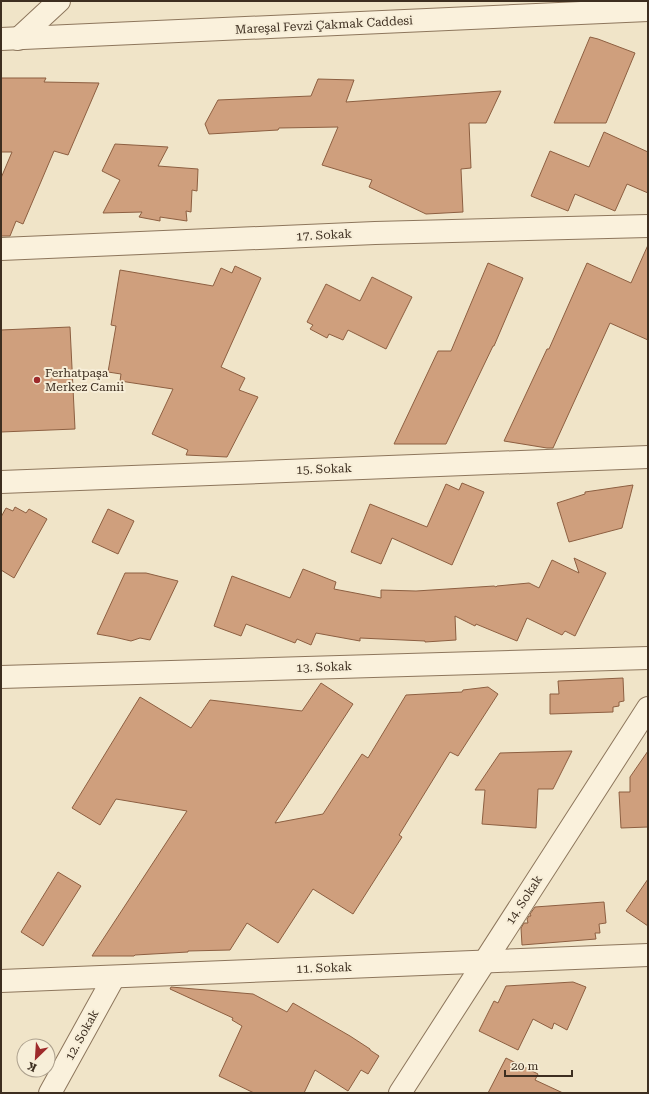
<svg xmlns="http://www.w3.org/2000/svg" width="649" height="1094" font-family="'Roboto Serif',serif">
  <style>
    .building { fill: #cf9f7d; stroke: #8d5f41 }
    .lines { fill: none; stroke-linecap: round; stroke-linejoin: round }
    .minor-casing { stroke: #8d765c; stroke-width: 24 }
    .minor { stroke: #faf1dc; stroke-width: 22 }
    .poi-dot { fill: #9e2a2b; stroke: #f7eed8; stroke-width: 1.5 }
    .labels { text-anchor: middle; dominant-baseline: central; stroke-width: 4; stroke-linejoin: round; paint-order: stroke }
    .street-label { font-size: 12px; fill: #3d2e20; stroke: #f7eed8 }
    .poi-label { font-size: 12px; fill: #3d2e20; stroke: #f7eed8; text-anchor: start }
  </style>
  <rect width="100%" height="100%" fill="#f0e4c8"/>
  <g class="building">
    <polygon points="590,37 598,39 635,53 606,123 554,123"/>
    <polygon points="1,78 46,78 44,82 99,83 68,155 54,151 23,224 16,221 10,236 1,236 1,178 12,152 1,152"/>
    <polygon points="318,79 354,80 346,102 501,91 486,123 469,123 471,168 461,169 463,212 426,214 369,187 372,180 322,165 338,127 279,128 278,130 209,134 205,124 218,100 311,96"/>
    <polygon points="604,132 648,152 648,193 627,184 615,211 575,194 568,211 531,196 550,151 589,167"/>
    <polygon points="115,144 168,147 158,166 198,169 197,191 192,190 191,212 186,211 187,221 160,217 160,221 139,217 142,212 103,213 120,180 102,171"/>
    <polygon points="648,245 648,340 610,323 553,448 547,448 504,441 547,349 549,349 587,263 631,283"/>
    <polygon points="488,263 523,278 494,346 493,346 446,444 394,444 438,351 451,351"/>
    <polygon points="235,266 261,278 221,367 245,378 239,390 258,397 227,457 186,455 188,450 152,434 173,389 120,381 121,374 108,372 116,326 111,325 120,270 213,286 221,268 232,273"/>
    <polygon points="372,277 412,297 386,349 348,330 343,340 329,334 327,338 310,329 313,325 307,322 326,284 360,301"/>
    <polygon points="70,327 75,429 1,432 1,330"/>
    <polygon points="462,483 484,492 452,565 392,538 381,564 351,552 370,504 427,527 446,484 459,490"/>
    <polygon points="633,485 622,528 569,542 557,503 585,494 585,492"/>
    <polygon points="15,507 26,513 29,509 47,519 14,578 1,570 1,517 6,508 13,511"/>
    <polygon points="108,509 134,521 118,554 92,542"/>
    <polygon points="574,558 606,573 575,636 565,631 562,635 527,618 517,641 476,624 475,626 455,616 456,640 425,642 425,641 360,638 360,641 316,633 311,645 297,639 295,643 246,624 241,636 214,626 232,576 290,598 303,569 336,582 334,589 381,598 381,590 416,591 494,586 496,587 497,586 529,583 539,588 552,560 579,573"/>
    <polygon points="125,573 146,573 178,581 150,640 140,638 131,641 114,637 97,634"/>
    <polygon points="623,678 624,701 619,702 619,706 613,707 613,712 550,714 550,694 559,694 558,681"/>
    <polygon points="321,683 353,704 275,823 323,814 362,754 368,758 406,695 462,692 463,690 488,687 498,694 458,756 450,752 399,835 402,837 353,914 313,889 278,943 247,923 230,950 188,951 188,952 135,955 134,956 92,956 187,811 116,799 100,825 72,808 140,697 191,728 210,700 302,711"/>
    <polygon points="572,751 553,789 538,789 536,828 482,824 485,790 475,790 500,753"/>
    <polygon points="648,751 648,827 621,828 619,792 630,792 630,777"/>
    <polygon points="58,872 81,886 43,946 21,932"/>
    <polygon points="648,879 648,926 626,911"/>
    <polygon points="604,902 606,923 599,924 600,933 595,933 596,939 522,945 521,928 524,923 528,923 527,919 529,916 531,916 530,914 535,907"/>
    <polygon points="573,982 586,987 567,1030 554,1023 552,1029 533,1019 518,1050 479,1031 494,1001 498,1003 506,986"/>
    <polygon points="171,987 253,994 287,1012 293,1003 350,1036 370,1049 370,1050 379,1056 368,1074 361,1070 348,1091 315,1070 304,1093 254,1093 219,1076 242,1026 232,1020 233,1018 170,989"/>
    <polygon points="506,1058 538,1074 535,1080 563,1093 488,1093"/>
  </g>
  <g class="lines">
    <g class="minor-casing">
      <g id="minor">
        <polyline points="1,39 648,10"/>
        <polyline points="18,39 59,1"/>
        <polyline points="1,249 375,233 648,226"/>
        <polyline points="1,482 648,457"/>
        <polyline points="1,677 648,658"/>
        <polyline points="1,981 648,955"/>
        <polyline points="50,1093 114,977"/>
        <polyline points="400,1093 648,708"/>
      </g>
    </g>
    <use href="#minor" class="minor"/>
  </g>
  <circle class="poi-dot" cx="37" cy="380" r="4"/>
  <g class="labels">
    <g class="street-label">
      <text transform="translate(324 25) rotate(-3)">Mareşal Fevzi Çakmak Caddesi</text>
      <text transform="translate(324 235) rotate(-3)">17. Sokak</text>
      <text transform="translate(324 469) rotate(-2)">15. Sokak</text>
      <text transform="translate(324 667) rotate(-2)">13. Sokak</text>
      <text transform="translate(524 900) rotate(-57)">14. Sokak</text>
      <text transform="translate(324 968) rotate(-2)">11. Sokak</text>
      <text transform="translate(82 1035) rotate(-61)">12. Sokak</text>
    </g>
    <g class="poi-label">
      <text x="45" y="373">Ferhatpaşa<tspan x="45" dy="14">Merkez Camii</tspan></text>
    </g>
  </g>
  <rect width="649" height="1094" fill="none" stroke="#3d2e20" stroke-width="4"/>
  <g transform="translate(36 1058) rotate(205)"><circle r="19" fill="#f7eed8" stroke="#ada18e"/>
  <path d="M0-3L7 15L0 10L-7 15Z" fill="#9e2a2b"/>
  <text y="-6" font-size="11" font-weight="bold" text-anchor="middle" fill="#3d2e20">K</text>
  </g>
  <path d="M505 1070v6h67v-6" fill="none" stroke="#3d2e20" stroke-width="2"/>
  <text x="511" y="1070" font-size="12" fill="#3d2e20" stroke="#f7eed8" stroke-width="3" paint-order="stroke">20 m</text>
</svg>
